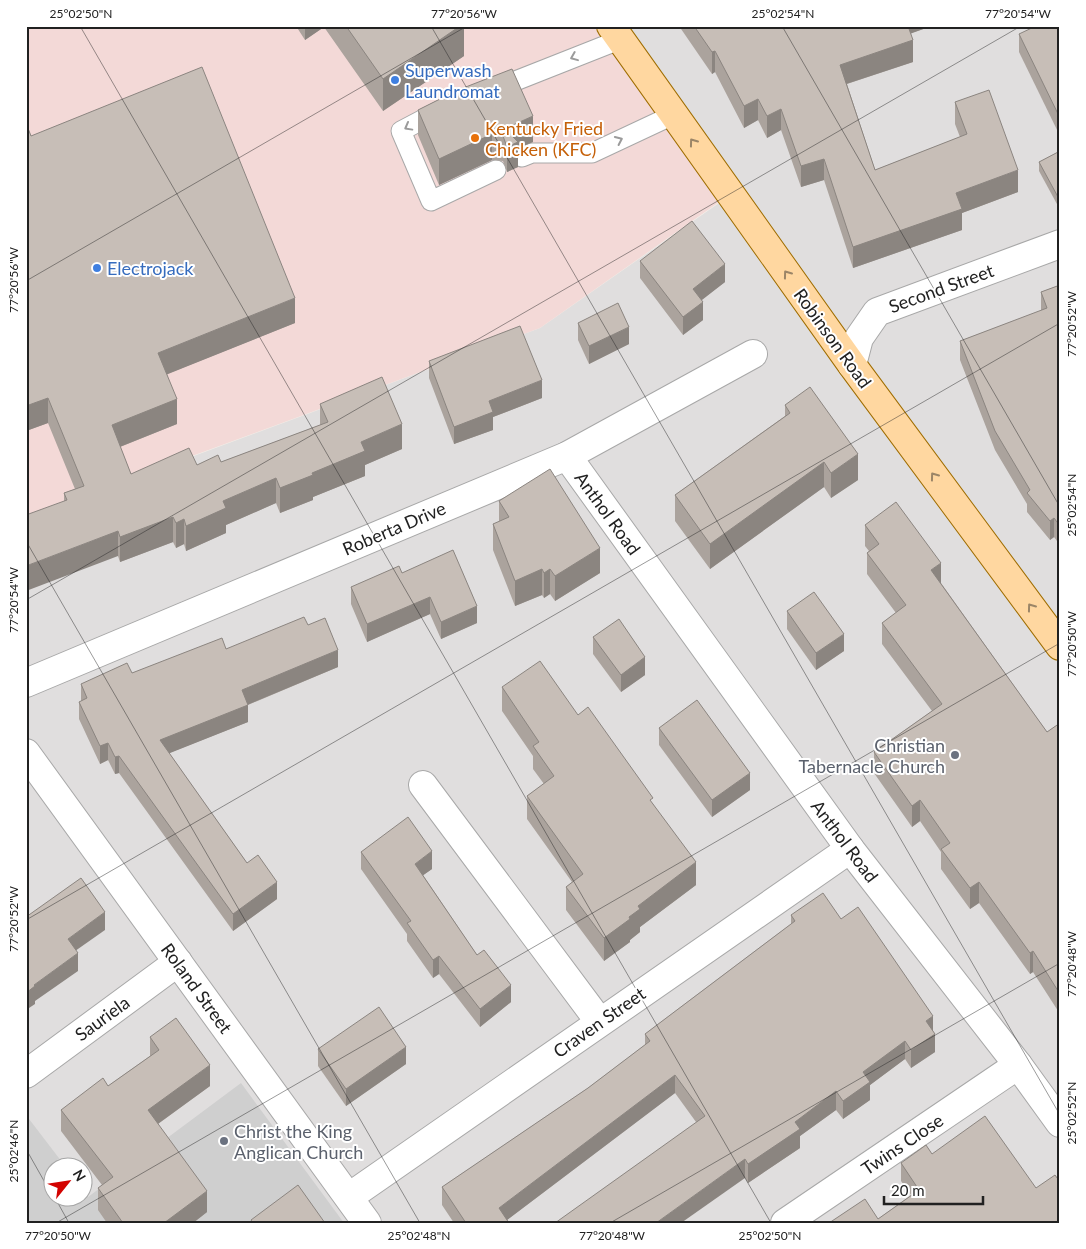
<svg xmlns="http://www.w3.org/2000/svg" width="1086" height="1249" font-family="Lato,sans-serif">
  <style>
    .residential { fill: #e0dede; fill-rule: evenodd }
    .commercial { fill: #f3d9d7 }
    .religious { fill: #cfcfcf }
    .lines { fill: none; stroke-linecap: round; stroke-linejoin: round }
    .lane-casing { stroke: #a8a8a8; stroke-width: 21 }
    .street-casing { stroke: #a8a8a8; stroke-width: 30 }
    .primary-casing { stroke: #9f6d00; stroke-width: 30 }
    .lane { stroke: #fff; stroke-width: 19 }
    .street { stroke: #fff; stroke-width: 28 }
    .primary { stroke: #ffd7a0; stroke-width: 28 }
    .wall { fill: #aba39d }
    .shaded-wall { fill: #8b8580 }
    .building { fill: #c7beb7; stroke: #8b8580 }
    .oneway { stroke: #9b9b9b }
    .oneway2 { stroke: #9b8567 }
    .ticks { fill: none; stroke: #212121; stroke-width: 1; stroke-opacity: 0.45 }
    .shop-dot { fill: #3f7fe0; stroke: #fff; stroke-width: 2 }
    .food-dot { fill: #e8710a; stroke: #fff; stroke-width: 2 }
    .worship-dot { fill: #6b7280; stroke: #fff; stroke-width: 2 }
    .labels { text-anchor: middle; dominant-baseline: central; stroke-width: 4; stroke-linejoin: round; paint-order: stroke }
    .shop-label { font-size: 18px; fill: #366cbe; stroke: #fff; text-anchor: start }
    .food-label { font-size: 18px; fill: #c56008; stroke: #fff; text-anchor: start }
    .street-label { font-size: 18px; fill: #212121; stroke: #fff }
    .worship-label { font-size: 18px; fill: #5b616d; stroke: #fff; text-anchor: end }
    .neatline { fill: none; stroke: #212121; stroke-width: 2 }
    .ticks-label { font-size: 12px; text-anchor: middle; fill: #212121 }
  </style>
  <rect width="100%" height="100%" fill="#f2efe8"/>
  <path class="residential" d="M624,26H1060V1223H26V518L540,328L742,187ZM52,1166H82V1196H52Z"/>
  <polygon class="commercial" points="26,26 623,26 742,186 540,328 26,517"/>
  <polygon class="religious" points="241,1083 344,1223 26,1223 26,1115 65,1166 52,1166 52,1196 82,1196 83,1190 88,1197"/>
  <g class="lines">
    <g class="lane-casing">
      <g id="lane">
        <polyline points="495,89 619,40"/>
        <polyline points="439,111 401,131 431,201 496,170"/>
        <polyline points="522,157 532,153 592,153 673,115"/>
      </g>
    </g>
    <g class="street-casing">
      <g id="street">
        <polyline points="852,365 859,338 877,312 1060,244"/>
        <polyline points="567,456 850,849 1018,1065 1060,1123"/>
        <polyline points="26,683 567,456 753,354"/>
        <polyline points="26,753 367,1223"/>
        <polyline points="423,785 599,1021"/>
        <polyline points="26,1074 178,962"/>
        <polyline points="349,1197 850,849"/>
        <polyline points="785,1223 1018,1065"/>
      </g>
    </g>
    <g class="primary-casing">
      <polyline id="primary" points="611,26 852,365 1060,646"/>
    </g>
    <use href="#lane" class="lane"/>
    <use href="#street" class="street"/>
    <use href="#primary" class="primary"/>
  </g>
  <g class="wall">
    <polygon points="296,26 464,26 464,56 383,111 324,27 305,40"/>
    <polygon points="679,26 929,26 929,27 911,33 913,62 847,84 875,170 960,137 955,124 955,102 1018,192 962,213 962,230 853,268 824,180 801,187 781,130 767,138 758,120 744,128 715,72 712,74"/>
    <polygon points="1060,26 1060,136 1019,52 1019,34"/>
    <polygon points="418,110 533,142 518,148 518,167 507,172 503,161 492,160 439,185 418,135"/>
    <polygon points="26,123 31,136 295,323 167,374 177,424 120,447 131,474 221,462 320,425 320,404 402,449 365,465 365,476 313,497 313,500 280,513 276,503 226,525 226,533 186,551 184,544 176,548 173,542 120,562 118,556 64,501 64,493 75,489 48,423 26,431"/>
    <polygon points="1060,151 1060,205 1058,206 1039,171 1039,162"/>
    <polygon points="640,261 725,282 701,300 703,320 683,335 640,278"/>
    <polygon points="1060,285 1060,545 1054,537 1050,540 1027,512 1027,504 995,450 960,360 960,341 1041,311 1041,292"/>
    <polygon points="578,323 629,344 589,364 578,340"/>
    <polygon points="429,361 542,398 493,417 493,430 454,444 429,378"/>
    <polygon points="785,405 858,480 831,498 824,487 710,569 675,521 675,495 785,416"/>
    <polygon points="499,501 600,573 555,601 550,594 544,598 542,595 515,606 493,550 493,524 499,522"/>
    <polygon points="865,525 941,583 1047,732 1060,723 1060,1014 1033,972 1030,974 979,903 970,909 941,869 941,852 920,821 912,827 874,773 874,752 932,711 882,644 882,623 896,613 867,574 867,553 869,551 865,546"/>
    <polygon points="402,573 477,623 441,639 430,614 367,642 351,604 351,587"/>
    <polygon points="787,611 844,651 816,670 787,629"/>
    <polygon points="308,625 338,667 248,705 248,722 169,753 247,863 277,899 233,931 119,773 115,774 108,760 100,764 79,719 79,702 81,701 81,684 132,673 226,649"/>
    <polygon points="593,637 645,675 621,692 593,654"/>
    <polygon points="502,687 578,715 653,804 696,885 640,927 640,932 630,940 630,942 604,961 566,910 566,887 572,882 527,819 527,796 544,784 533,769 533,756 502,711"/>
    <polygon points="659,728 750,790 712,817 659,745"/>
    <polygon points="361,852 432,869 423,875 477,955 511,1002 480,1027 439,974 433,978 407,941 407,934 361,869"/>
    <polygon points="791,915 841,919 933,1031 935,1052 911,1068 905,1059 870,1085 870,1100 843,1119 836,1110 800,1136 800,1148 748,1183 745,1178 696,1122 675,1093 507,1220 509,1223 454,1223 442,1205 442,1187 588,1088 645,1045 645,1034 791,924"/>
    <polygon points="150,1037 210,1086 158,1124 207,1212 193,1223 107,1223 98,1210 98,1188 102,1185 61,1131 61,1110 108,1086 150,1056"/>
    <polygon points="318,1049 406,1064 346,1106 318,1066"/>
    <polygon points="932,1154 1036,1188 1060,1223 878,1219 911,1195 901,1181 901,1163"/>
  </g>
  <g class="shaded-wall">
    <polygon points="305,26 324,26 324,27 305,40"/>
    <polygon points="460,26 464,26 464,56 383,111 383,79"/>
    <polygon points="904,26 929,26 929,27 904,36"/>
    <polygon points="913,40 913,62 840,86 840,65"/>
    <polygon points="715,51 715,72 712,74 712,52"/>
    <polygon points="758,99 758,120 744,128 744,106"/>
    <polygon points="781,109 781,130 767,138 767,116"/>
    <polygon points="533,116 533,142 518,148 518,167 507,172 507,147 511,135 513,125"/>
    <polygon points="492,134 492,160 439,185 439,159"/>
    <polygon points="824,159 824,180 801,187 801,166"/>
    <polygon points="1018,170 1018,192 962,213 962,230 853,268 853,247 956,193"/>
    <polygon points="1060,196 1060,205 1058,206 1058,197"/>
    <polygon points="725,264 725,282 693,307 693,289"/>
    <polygon points="295,298 295,323 158,378 158,353"/>
    <polygon points="703,302 703,320 683,335 683,317"/>
    <polygon points="629,327 629,344 589,364 589,346"/>
    <polygon points="542,380 542,398 493,417 493,430 454,444 454,427 489,401"/>
    <polygon points="48,398 48,423 26,431 26,406"/>
    <polygon points="177,399 177,424 112,450 112,425"/>
    <polygon points="402,424 402,449 365,465 365,476 313,497 313,500 280,513 280,488 312,473 361,442"/>
    <polygon points="858,454 858,480 831,498 831,473"/>
    <polygon points="824,462 824,487 710,569 710,544"/>
    <polygon points="276,478 276,503 226,525 226,533 186,551 186,526 223,501"/>
    <polygon points="173,517 173,542 120,562 120,537"/>
    <polygon points="1054,518 1054,537 1050,540 1050,521"/>
    <polygon points="184,519 184,544 176,548 176,523"/>
    <polygon points="118,531 118,556 26,591 26,566"/>
    <polygon points="600,548 600,573 555,601 555,576"/>
    <polygon points="941,563 941,583 931,591 931,570"/>
    <polygon points="542,569 542,595 515,606 515,581"/>
    <polygon points="550,569 550,594 544,598 544,573"/>
    <polygon points="430,597 430,614 367,642 367,624"/>
    <polygon points="477,606 477,623 441,639 441,622"/>
    <polygon points="844,634 844,651 816,670 816,653"/>
    <polygon points="338,650 338,667 242,707 242,690"/>
    <polygon points="645,657 645,675 621,692 621,675"/>
    <polygon points="248,705 248,722 160,757 160,740"/>
    <polygon points="108,743 108,760 100,764 100,746"/>
    <polygon points="119,756 119,773 115,774 115,757"/>
    <polygon points="750,773 750,790 712,817 712,800"/>
    <polygon points="920,800 920,821 912,827 912,806"/>
    <polygon points="432,851 432,869 415,881 415,864"/>
    <polygon points="696,862 696,885 640,927 640,932 630,940 630,942 604,961 604,938 629,917 638,906"/>
    <polygon points="277,882 277,899 233,931 233,914"/>
    <polygon points="979,882 979,903 970,909 970,888"/>
    <polygon points="105,912 105,930 68,956 68,939"/>
    <polygon points="1033,951 1033,972 1030,974 1030,953"/>
    <polygon points="78,953 78,971 35,1001 35,1004 26,1010 26,993 34,985"/>
    <polygon points="439,956 439,974 433,978 433,960"/>
    <polygon points="511,985 511,1002 480,1027 480,1009"/>
    <polygon points="933,1016 933,1034 926,1021"/>
    <polygon points="935,1034 935,1052 911,1068 911,1050"/>
    <polygon points="905,1041 905,1059 870,1085 870,1100 843,1119 843,1101 863,1072"/>
    <polygon points="406,1047 406,1064 346,1106 346,1089"/>
    <polygon points="210,1065 210,1086 148,1131 148,1110"/>
    <polygon points="675,1075 675,1093 503,1223 499,1208"/>
    <polygon points="836,1091 836,1110 800,1136 800,1148 748,1183 748,1164 795,1122"/>
    <polygon points="745,1159 745,1178 681,1223 656,1223"/>
    <polygon points="207,1191 207,1212 193,1223 164,1223"/>
  </g>
  <g class="building">
    <polygon points="346,26 460,26 383,79"/>
    <polygon points="694,26 908,26 913,40 840,65 875,170 967,134 955,102 989,90 1018,170 956,193 962,209 853,247 824,159 801,166 781,109 767,116 758,99 744,106 715,51 712,52"/>
    <polygon points="1036,26 1060,26 1060,118 1019,34"/>
    <polygon points="202,67 295,298 158,353 177,399 112,425 131,474 189,448 197,465 218,455 221,462 328,422 320,404 382,377 402,424 361,442 365,451 312,473 313,475 280,488 276,478 223,501 226,508 186,526 184,519 176,523 173,517 120,537 118,531 26,566 26,515 67,500 64,493 84,486 48,398 26,406 26,123 31,136"/>
    <polygon points="512,69 533,116 513,125 511,135 518,142 507,147 503,136 492,134 439,159 418,110 458,90"/>
    <polygon points="1060,151 1060,196 1058,197 1039,162"/>
    <polygon points="692,221 725,264 693,289 703,302 683,317 640,261"/>
    <polygon points="1060,285 1060,526 1054,518 1050,521 1027,493 1030,490 995,431 960,341 1047,308 1041,292"/>
    <polygon points="618,303 629,327 589,346 578,323"/>
    <polygon points="520,326 542,380 489,401 493,412 454,427 429,361"/>
    <polygon points="810,387 858,454 831,473 824,462 710,544 675,495 790,413 785,405"/>
    <polygon points="550,469 600,548 555,576 550,569 544,573 542,569 515,581 493,524 509,517 499,501"/>
    <polygon points="896,502 941,563 931,570 1047,732 1060,723 1060,994 1033,951 1030,953 979,882 970,888 941,849 950,843 920,800 912,806 874,752 942,704 882,623 906,605 867,553 879,544 865,525"/>
    <polygon points="453,550 477,606 441,622 430,597 367,624 351,587 399,566 402,573"/>
    <polygon points="814,592 844,634 816,653 787,611"/>
    <polygon points="304,617 308,625 325,618 338,650 242,690 248,705 160,740 247,863 258,855 277,882 233,914 119,756 115,757 108,743 100,746 79,702 87,698 81,684 127,663 132,673 222,638 226,649"/>
    <polygon points="619,619 645,657 621,675 593,637"/>
    <polygon points="540,661 578,715 588,707 653,798 650,800 696,862 638,906 640,909 629,917 630,919 604,938 566,887 583,874 527,796 554,776 533,746 539,742 502,687"/>
    <polygon points="697,700 750,773 712,800 659,728"/>
    <polygon points="408,817 432,851 415,864 477,955 484,950 511,985 480,1009 439,956 433,960 407,923 411,921 361,852"/>
    <polygon points="81,878 105,912 68,939 78,953 34,985 35,986 26,993 26,917"/>
    <polygon points="823,893 841,919 858,907 933,1016 926,1021 935,1034 911,1050 905,1041 863,1072 870,1082 843,1101 836,1091 795,1122 800,1129 748,1164 745,1159 656,1223 555,1223 705,1116 675,1075 499,1208 509,1223 466,1223 442,1187 588,1088 650,1041 645,1034 795,921 791,915"/>
    <polygon points="379,1007 406,1047 346,1089 318,1049"/>
    <polygon points="176,1018 210,1065 148,1110 207,1191 164,1223 123,1223 98,1188 113,1177 61,1110 103,1078 108,1086 159,1050 150,1037"/>
    <polygon points="985,1116 1036,1188 1055,1175 1060,1182 1060,1223 829,1223 865,1199 878,1219 919,1190 901,1163 926,1145 932,1154"/>
    <polygon points="298,1185 325,1223 253,1223 251,1220"/>
  </g>
  <defs><path id="oneway-chevron" d="M-2-3.5L2.5 0L-2 3.5" fill="none" stroke-width="1.6" stroke-linecap="round" stroke-linejoin="round" transform="scale(1.25)"/></defs>
  <g class="oneway">
    <use href="#oneway-chevron" transform="translate(574 57) rotate(158)"/>
    <use href="#oneway-chevron" transform="translate(408 127) rotate(151)"/>
    <use href="#oneway-chevron" transform="translate(619 140) rotate(-25)"/>
  </g>
  <g class="oneway2">
    <use href="#oneway-chevron" transform="translate(693 142) rotate(-126)"/>
    <use href="#oneway-chevron" transform="translate(787 274) rotate(-126)"/>
    <use href="#oneway-chevron" transform="translate(934 476) rotate(-126)"/>
    <use href="#oneway-chevron" transform="translate(1031 607) rotate(-126)"/>
  </g>
  <path class="ticks" d="M80,26L771,1223M431,26L1060,1115M782,26L1060,507M26,281L467,26M26,541L420,1223M26,600L1021,26M26,920L1060,323M26,1149L52,1195M54,1196L69,1223M56,1223L1060,643M610,1223L1060,963"/>
  <g class="shop-dot">
    <circle cx="395" cy="80" r="5"/>
    <circle cx="97" cy="268" r="5"/>
  </g>
  <circle class="food-dot" cx="475" cy="138" r="5"/>
  <g class="worship-dot">
    <circle cx="955" cy="755" r="5"/>
    <circle cx="224" cy="1141" r="5"/>
  </g>
  <g class="labels">
    <g class="shop-label">
      <text x="405" y="70">Superwash<tspan x="405" dy="21">Laundromat</tspan></text>
      <text x="107" y="268">Electrojack</text>
    </g>
    <g class="food-label">
      <text x="485" y="128">Kentucky Fried<tspan x="485" dy="21">Chicken (KFC)</tspan></text>
    </g>
    <g class="street-label">
      <text transform="translate(941 288) rotate(-20)">Second Street</text>
      <text transform="translate(833 338) rotate(54)">Robinson Road</text>
      <text transform="translate(608 513) rotate(54)">Anthol Road</text>
      <text transform="translate(394 528) rotate(-23)">Roberta Drive</text>
      <text transform="translate(845 841) rotate(53)">Anthol Road</text>
      <text transform="translate(197 988) rotate(54)">Roland Street</text>
      <text transform="translate(102 1018) rotate(-36)">Sauriela</text>
      <text transform="translate(599 1022) rotate(-35)">Craven Street</text>
      <text transform="translate(902 1144) rotate(-34)">Twins Close</text>
    </g>
    <g class="worship-label">
      <text x="945" y="745">Christian<tspan x="945" dy="21">Tabernacle Church</tspan></text>
      <text x="234" y="1131" text-anchor="start">Christ the King<tspan x="234" dy="21">Anglican Church</tspan></text>
    </g>
  </g>
  <rect width="1086" height="1249" fill="none" stroke="#ffffff" stroke-width="55"/>
  <g transform="translate(68 1182) rotate(60)"><circle r="24" fill="#ffffff" stroke="#a6a6a6"/>
  <path d="M0-4L9 19L0 12L-9 19Z" fill="#d30300"/>
  <text y="-8" font-size="14" font-weight="bold" text-anchor="middle" fill="#212121">N</text>
  </g>
  <path d="M884 1196v8h99v-8" fill="none" stroke="#212121" stroke-width="2.5"/>
  <text x="891" y="1196" font-size="15" fill="#212121" stroke="#ffffff" stroke-width="4" paint-order="stroke">20 m</text>
  <rect x="28" y="28" width="1030" height="1194" class="neatline"/>
  <g class="ticks-label">
    <text x="81" y="18">25°02'50"N</text>
    <text x="464" y="18">77°20'56"W</text>
    <text x="783" y="18">25°02'54"N</text>
    <text x="1018" y="18">77°20'54"W</text>
    <text transform="translate(14 280) rotate(-90)" y="4">77°20'56"W</text>
    <text transform="translate(1072 324) rotate(-90)" y="4">77°20'52"W</text>
    <text transform="translate(1072 505) rotate(-90)" y="4">25°02'54"N</text>
    <text transform="translate(14 600) rotate(-90)" y="4">77°20'54"W</text>
    <text transform="translate(1072 644) rotate(-90)" y="4">77°20'50"W</text>
    <text transform="translate(14 919) rotate(-90)" y="4">77°20'52"W</text>
    <text transform="translate(1072 964) rotate(-90)" y="4">77°20'48"W</text>
    <text transform="translate(1072 1113) rotate(-90)" y="4">25°02'52"N</text>
    <text transform="translate(14 1151) rotate(-90)" y="4">25°02'46"N</text>
    <text x="58" y="1240">77°20'50"W</text>
    <text x="419" y="1240">25°02'48"N</text>
    <text x="612" y="1240">77°20'48"W</text>
    <text x="770" y="1240">25°02'50"N</text>
  </g>
</svg>
